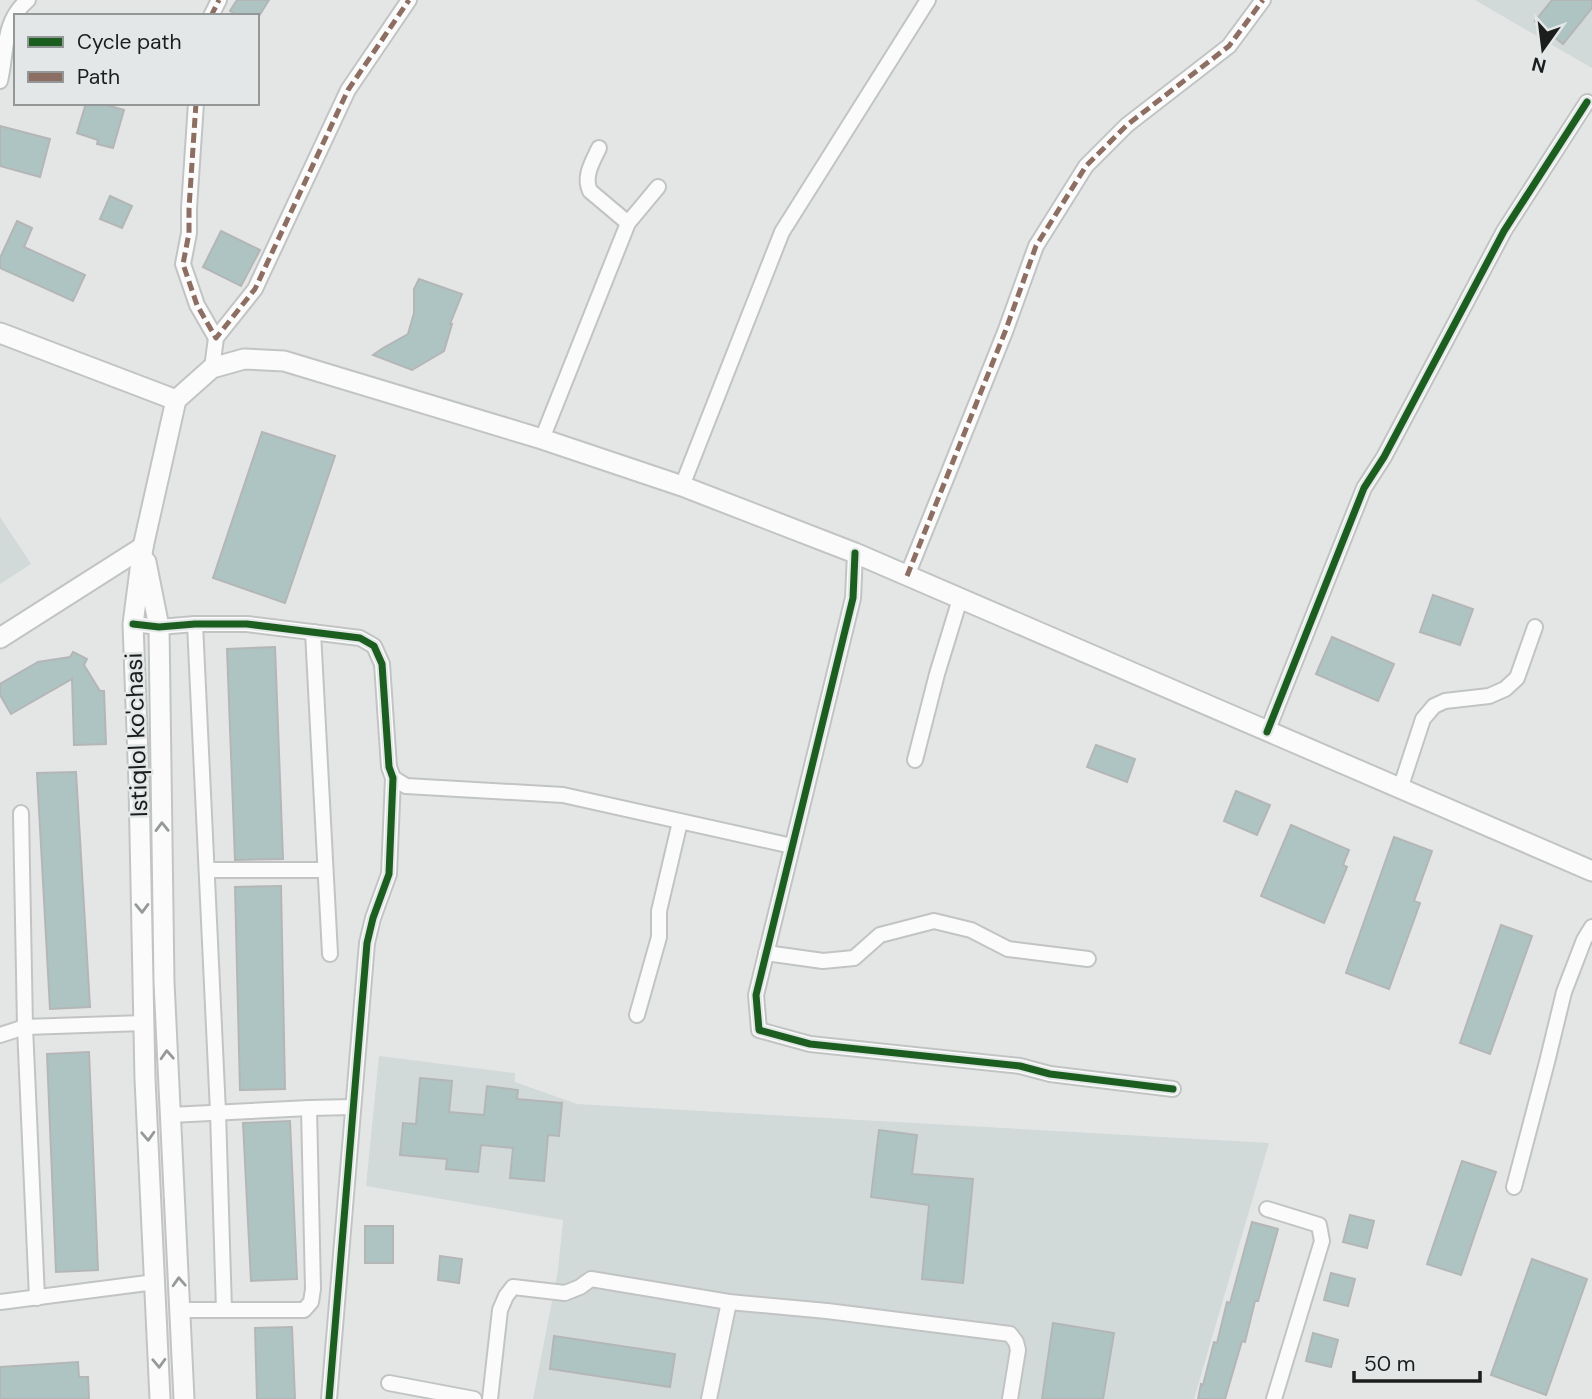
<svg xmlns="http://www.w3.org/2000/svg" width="1592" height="1399" font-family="'DM Sans',sans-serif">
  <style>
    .built { fill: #d1dad9 }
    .building { fill: #aec4c3; stroke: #b4b6b6; stroke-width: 2 }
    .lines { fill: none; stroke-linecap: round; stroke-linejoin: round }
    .street-casing { stroke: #c2c4c4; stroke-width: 18 }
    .secondary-casing { stroke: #c2c4c4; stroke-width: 23 }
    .street { stroke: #fbfbfb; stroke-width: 14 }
    .secondary { stroke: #fbfbfb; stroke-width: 19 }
    .quiet { stroke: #8d6e63; stroke-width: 5; stroke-dasharray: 10 5; stroke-linecap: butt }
    .cycleway-casing { stroke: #e3e7e7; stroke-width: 11 }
    .cycleway { stroke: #1b5e20; stroke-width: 7 }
    .oneway { stroke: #979898 }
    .labels { text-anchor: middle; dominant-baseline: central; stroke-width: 5; stroke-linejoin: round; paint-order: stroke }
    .street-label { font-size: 24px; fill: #1c1e1e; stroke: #e3e7e7 }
  </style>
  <rect width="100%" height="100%" fill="#e4e6e6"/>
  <g class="built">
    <polygon points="1475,0 1592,0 1592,68"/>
    <polygon points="0,517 31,564 0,584"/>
    <polygon points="379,1056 515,1073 515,1082 577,1104 1269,1143 1194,1399 533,1399 558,1270 563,1220 366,1186"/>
  </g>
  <g class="building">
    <polygon points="237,0 269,0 259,16 239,16 230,11"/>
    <polygon points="1552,0 1592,0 1592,8 1563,44 1535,21"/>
    <polygon points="86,103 99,103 124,110 113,148 97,144 98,140 77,133"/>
    <polygon points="0,126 50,139 40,177 0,166"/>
    <polygon points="110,196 132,206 122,228 100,219"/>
    <polygon points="17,221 32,228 24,247 85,275 73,301 0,268 0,258"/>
    <polygon points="221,231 260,250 241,286 203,267"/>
    <polygon points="419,279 462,294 450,324 452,324 444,351 412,370 373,355 383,348 408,334 414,313 414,289"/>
    <polygon points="262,432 335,456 285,603 213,578"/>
    <polygon points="1433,595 1473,609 1460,645 1420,632"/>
    <polygon points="1332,637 1394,664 1378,701 1316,674"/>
    <polygon points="275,647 283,859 235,860 227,649"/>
    <polygon points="73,652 87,659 84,665 100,691 104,691 106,744 74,745 72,679 11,714 0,695 0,684 38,662 70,657"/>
    <polygon points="1096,745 1135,759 1127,782 1087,767"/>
    <polygon points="76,772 90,1007 50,1009 37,773"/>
    <polygon points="1236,791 1270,805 1257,835 1224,821"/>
    <polygon points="1291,825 1349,850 1343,865 1347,867 1324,923 1261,896"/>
    <polygon points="1394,837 1432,851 1414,901 1420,903 1389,989 1346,973"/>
    <polygon points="281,886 285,1089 240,1090 235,887"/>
    <polygon points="1501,925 1532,936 1490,1054 1460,1043"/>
    <polygon points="89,1052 98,1270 56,1272 47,1054"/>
    <polygon points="420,1078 452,1081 449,1112 484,1115 487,1086 518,1090 517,1099 562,1103 559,1136 548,1135 544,1181 510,1178 513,1148 481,1145 478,1172 446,1169 447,1159 400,1155 403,1123 416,1124"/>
    <polygon points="290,1121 297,1279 251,1281 243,1123"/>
    <polygon points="879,1130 917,1135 912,1174 973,1179 963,1283 922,1279 929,1205 871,1197"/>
    <polygon points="1462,1161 1496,1172 1461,1275 1427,1264"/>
    <polygon points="1350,1215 1374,1221 1367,1248 1343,1242"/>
    <polygon points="1252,1222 1278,1229 1258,1301 1255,1301 1245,1342 1242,1341 1225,1399 1198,1399 1201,1384 1203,1385 1214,1342 1217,1343 1227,1302 1230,1303"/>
    <rect x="365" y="1226" width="28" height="37"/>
    <polygon points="440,1256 462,1259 459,1283 438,1280"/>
    <polygon points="1532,1259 1587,1279 1546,1395 1491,1375"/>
    <polygon points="1331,1273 1355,1279 1348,1306 1324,1300"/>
    <polygon points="1053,1323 1114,1333 1103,1399 1042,1399"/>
    <polygon points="292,1327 295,1399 257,1399 255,1328"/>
    <polygon points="1313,1333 1338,1340 1331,1367 1306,1361"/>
    <polygon points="554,1336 675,1354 670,1387 550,1369"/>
    <polygon points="78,1362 79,1377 88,1377 89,1399 0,1399 0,1367"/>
  </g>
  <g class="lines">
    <g class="street-casing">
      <g id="street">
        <polyline points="211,16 219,0"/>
        <path d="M0,81C7,52 2,21 28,0"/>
        <polyline points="196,103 189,208 189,233 183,264 197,305 216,338"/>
        <path d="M599,148C593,161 583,176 590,191L628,223"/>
        <polyline points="212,368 216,338 255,289 348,90 409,0"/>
        <polyline points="542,439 628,223 658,187"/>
        <polyline points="682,486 782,232 928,0"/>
        <polyline points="855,553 853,598 756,995 759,1030 810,1044 1020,1066 1050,1074 1173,1089"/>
        <polyline points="907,576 1005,332 1036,246 1086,166 1127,125 1229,46 1263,0"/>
        <polyline points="133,624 159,627 195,624 247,624 360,638 374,646 382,664 389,767 393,778 389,874 373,918 367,943 329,1399"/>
        <polyline points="195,624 218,1112 224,1310"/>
        <polyline points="313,632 330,954"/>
        <polyline points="1267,732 1364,488 1384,457 1504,231 1587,102"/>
        <polyline points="915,760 937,674 960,599"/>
        <polyline points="393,778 406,786 563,795 792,846"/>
        <polyline points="1400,789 1423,719 1434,706 1445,701 1489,696 1505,689 1517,678 1535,627"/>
        <polyline points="21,813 25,1027 37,1298"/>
        <polyline points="207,870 325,870"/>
        <polyline points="766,953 823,961 854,958 880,935 934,921 971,930 1008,949 1088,959"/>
        <polyline points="637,1015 659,937 659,911 680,822"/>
        <polyline points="0,1035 25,1027 144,1023"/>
        <polyline points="170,1115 309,1108 353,1107"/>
        <polyline points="1514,1187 1547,1062 1564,992 1584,940 1592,927"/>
        <polyline points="1267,1209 1319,1225 1322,1241 1274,1399"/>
        <polyline points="0,1302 155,1282"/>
        <polyline points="180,1310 304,1310 311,1302 313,1289 309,1108"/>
        <polyline points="389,1383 474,1399"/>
        <polyline points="490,1399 500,1310 506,1296 513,1287 565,1293 580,1287 591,1279 729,1302 827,1311 1010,1334 1016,1342 1018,1350 1010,1399"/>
        <polyline points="709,1399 729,1302"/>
      </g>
    </g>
    <g class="secondary-casing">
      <g id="secondary">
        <polyline points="0,333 176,400"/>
        <polyline points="146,562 159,627 164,982 184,1399"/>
        <polyline points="0,638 143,547"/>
        <polyline points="160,1399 145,1079 139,785 133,624 143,547 176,400 212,368 244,359 284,361 542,439 682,486 855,553 1592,871"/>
      </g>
    </g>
    <use href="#street" class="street"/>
    <use href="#secondary" class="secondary"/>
    <g class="quiet">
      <polyline points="211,16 219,0"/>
      <polyline points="196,103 189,208 189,233 183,264 197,305 216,338 255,289 348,90 409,0"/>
      <polyline points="907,576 1005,332 1036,246 1086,166 1127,125 1229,46 1263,0"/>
    </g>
    <g class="cycleway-casing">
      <g id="cycleway">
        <polyline points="855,553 853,598 756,995 759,1030 810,1044 1020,1066 1050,1074 1173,1089"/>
        <polyline points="133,624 159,627 195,624 247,624 360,638 374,646 382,664 389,767 393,778 389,874 373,918 367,943 329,1399"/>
        <polyline points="1267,732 1364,488 1384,457 1504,231 1587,102"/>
      </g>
    </g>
    <use href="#cycleway" class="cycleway"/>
  </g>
  <defs><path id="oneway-chevron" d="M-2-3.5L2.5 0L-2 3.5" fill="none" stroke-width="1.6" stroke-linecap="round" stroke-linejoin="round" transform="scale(1.75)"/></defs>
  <g class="oneway">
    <use href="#oneway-chevron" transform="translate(162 827) rotate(-91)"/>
    <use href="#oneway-chevron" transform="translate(142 908) rotate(89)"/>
    <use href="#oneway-chevron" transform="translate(167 1055) rotate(-93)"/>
    <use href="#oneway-chevron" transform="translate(148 1136) rotate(87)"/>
    <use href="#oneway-chevron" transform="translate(179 1282) rotate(-93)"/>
    <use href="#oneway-chevron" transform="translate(159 1363) rotate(88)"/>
  </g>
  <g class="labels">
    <g class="street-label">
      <text transform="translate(136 735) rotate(-92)">Istiqlol ko'chasi</text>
    </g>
  </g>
  <rect x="14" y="14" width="245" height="91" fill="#e3e7e7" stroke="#939797" stroke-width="2"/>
  <rect x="28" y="37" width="35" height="10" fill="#1b5e20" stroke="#939797" stroke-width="2"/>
  <text x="77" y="49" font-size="21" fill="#1c1e1e">Cycle path</text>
  <rect x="28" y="72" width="35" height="10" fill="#8d6e63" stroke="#939797" stroke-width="2"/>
  <text x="77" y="84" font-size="21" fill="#1c1e1e">Path</text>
  <g transform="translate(1543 49) rotate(194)" stroke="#e3e7e7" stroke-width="5" paint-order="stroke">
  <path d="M0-5L12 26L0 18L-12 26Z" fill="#1c1e1e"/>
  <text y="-10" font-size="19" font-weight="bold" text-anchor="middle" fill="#1c1e1e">N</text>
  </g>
  <path d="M1354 1371v10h126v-10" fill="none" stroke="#1c1e1e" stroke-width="3.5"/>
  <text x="1364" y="1371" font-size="21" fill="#1c1e1e" stroke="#e3e7e7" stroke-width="5" paint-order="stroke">50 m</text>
</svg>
